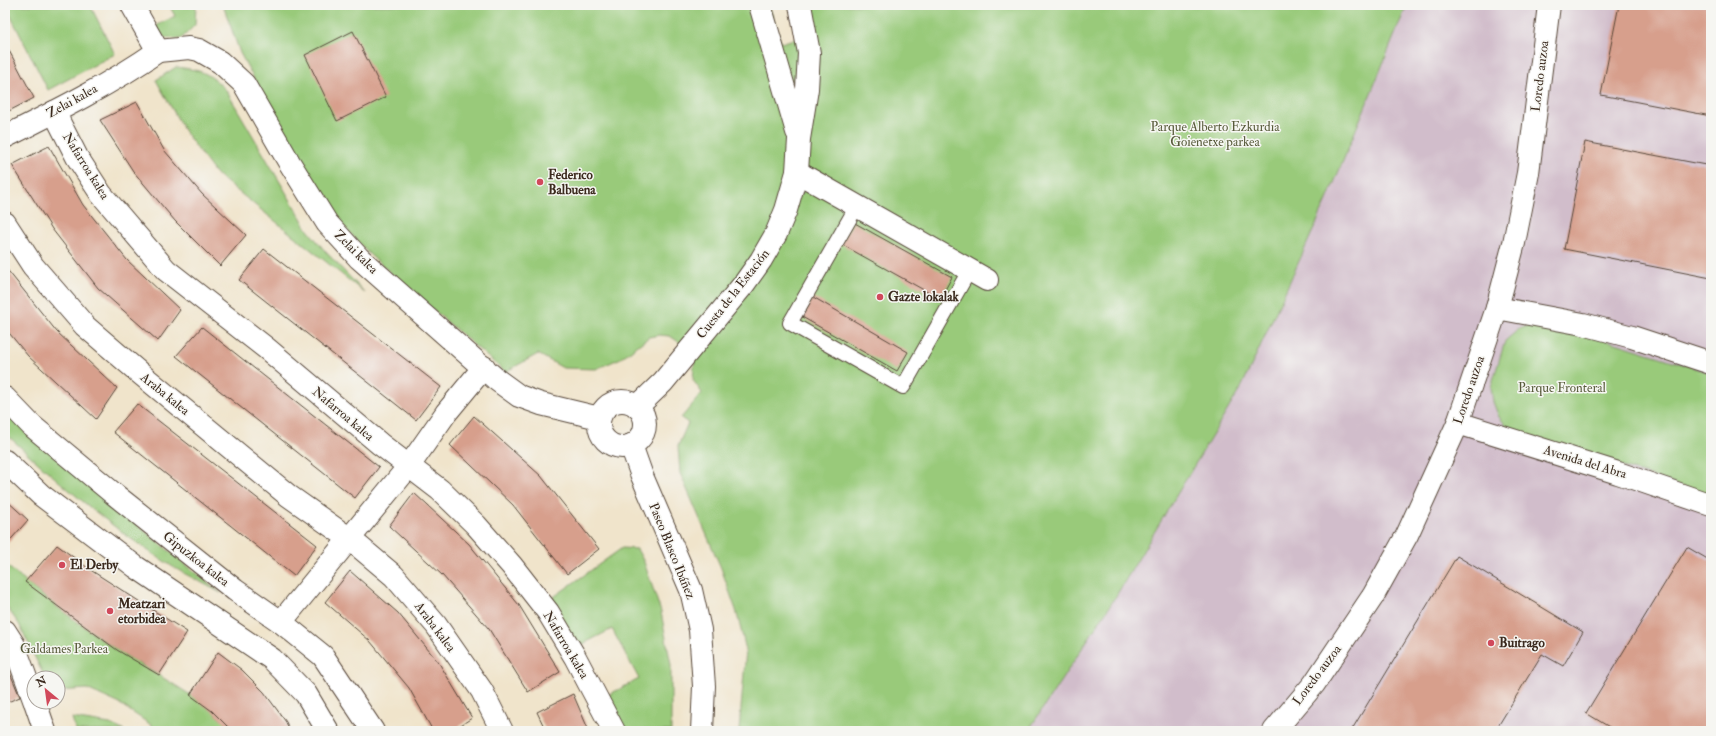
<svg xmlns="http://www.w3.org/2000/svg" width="1716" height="736" font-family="'IM FELL Double Pica',serif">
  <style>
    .industrial { fill: #d1bdcb }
    .green { fill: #99ca7a; stroke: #6a7a4c }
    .building { fill: #d79f8c }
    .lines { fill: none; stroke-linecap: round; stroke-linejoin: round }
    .service-casing { stroke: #564638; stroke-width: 16 }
    .minor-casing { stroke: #564638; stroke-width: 24 }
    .tertiary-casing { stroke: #564638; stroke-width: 24 }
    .service { stroke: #fff; stroke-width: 14 }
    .minor { stroke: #fff; stroke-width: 22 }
    .tertiary { stroke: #fff; stroke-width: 22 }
    .poi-dot { fill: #d1495b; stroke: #f6f6f2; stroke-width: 1.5 }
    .labels { text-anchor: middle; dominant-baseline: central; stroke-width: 3; stroke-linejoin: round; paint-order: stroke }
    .street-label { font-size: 13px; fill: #3b2a1e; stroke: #f6f6f2 }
    .park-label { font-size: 13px; fill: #575a3a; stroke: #f6f6f2 }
    .poi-label { font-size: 13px; font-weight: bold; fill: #3b2a1e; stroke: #f6f6f2; text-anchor: start }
  </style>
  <rect width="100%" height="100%" fill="#f6f6f2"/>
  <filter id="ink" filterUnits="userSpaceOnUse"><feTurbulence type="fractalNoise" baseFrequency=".025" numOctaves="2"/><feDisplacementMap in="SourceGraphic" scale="8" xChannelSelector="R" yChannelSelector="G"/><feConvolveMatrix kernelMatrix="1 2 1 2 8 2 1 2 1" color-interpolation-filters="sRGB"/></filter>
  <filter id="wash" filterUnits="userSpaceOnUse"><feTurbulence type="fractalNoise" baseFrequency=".012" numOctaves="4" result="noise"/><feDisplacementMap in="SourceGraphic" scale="16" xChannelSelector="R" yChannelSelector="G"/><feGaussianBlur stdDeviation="0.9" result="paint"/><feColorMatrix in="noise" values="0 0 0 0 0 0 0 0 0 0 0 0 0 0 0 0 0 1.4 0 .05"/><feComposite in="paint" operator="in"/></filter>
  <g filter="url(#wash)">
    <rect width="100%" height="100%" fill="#f0e4cb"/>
    <polygon class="industrial" points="1407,5 1711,5 1711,731 1028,731 1113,601 1242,386 1327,200"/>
    <g class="green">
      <polygon points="5,5 90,5 115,54 48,90"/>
      <polygon points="169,5 196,5 195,25 181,39 164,38 156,26 175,16"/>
      <polygon points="223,5 769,5 781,43 800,37 791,5 1407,5 1327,200 1242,386 1113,601 1028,731 739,731 746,650 736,610 721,568 680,473 678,446 688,423 681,418 702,393 693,380 695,353 670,336 659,335 649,337 621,358 596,369 563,368 538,354 505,372 369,254 338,220 304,171 240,53"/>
      <path d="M176,67C201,70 208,72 226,90L308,230L325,251L365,293L215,173L185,132L156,80Z"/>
      <polygon points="1549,322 1711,373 1711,496 1510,430 1499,417 1493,402 1491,387 1505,341 1519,329 1533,324"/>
      <path d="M5,410L153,538L221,593C205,584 188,576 173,567C112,529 57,481 5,433Z"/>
      <polygon points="622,548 637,549 644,562 661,612 671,665 671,731 620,731 604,697 639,679 612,629 577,647 548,601"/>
      <path d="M5,564C40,595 77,623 116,649C147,670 181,686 211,710C218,716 225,724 232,731H160L120,704L87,689L58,691V678H45L19,624L5,605Z"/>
      <polygon points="72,718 110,724 125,731 76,731"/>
    </g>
    <g id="blocks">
      <g class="building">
        <polygon points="1619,5 1711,6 1711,116 1601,95"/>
        <polygon points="353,31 386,97 337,121 305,55"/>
        <polygon points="5,43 34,98 5,113"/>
        <polygon points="137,102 164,150 202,194 246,235 220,266 175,221 133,171 100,120"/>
        <polygon points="1585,142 1711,166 1711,278 1564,249"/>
        <polygon points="49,146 83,205 127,260 180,310 158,341 98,288 52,229 12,165"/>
        <polygon points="853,222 952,277 940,299 841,244"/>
        <polygon points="264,249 441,387 416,420 239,280"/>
        <polygon points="5,267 57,332 117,388 96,419 28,356 5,328"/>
        <polygon points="813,297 908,352 897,371 802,317"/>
        <polygon points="202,327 379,467 355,498 176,356"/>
        <polygon points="137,404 317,545 294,576 113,432"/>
        <polygon points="474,416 541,476 599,549 567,574 513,505 450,445"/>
        <polygon points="414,493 469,544 519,605 560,672 528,692 489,629 442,575 389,526"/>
        <polygon points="5,499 28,520 5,546"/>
        <polygon points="57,545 92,571 187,632 159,675 117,650 25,582"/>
        <polygon points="1687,547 1711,561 1711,731 1616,731 1586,713"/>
        <polygon points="1457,556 1583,632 1563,666 1542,654 1495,731 1351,731"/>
        <polygon points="350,571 398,613 439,663 472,718 451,731 433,731 409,688 370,641 325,602"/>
        <polygon points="218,652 242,670 264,692 286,722 290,731 232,731 212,711 190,695"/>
        <polygon points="5,661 20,697 5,703"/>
        <polygon points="573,694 589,731 546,731 537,712"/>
      </g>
    </g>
  </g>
  <g filter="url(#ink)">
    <use href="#blocks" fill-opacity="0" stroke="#564638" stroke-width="1"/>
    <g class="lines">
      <g class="service-casing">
        <polyline id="service" points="857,206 790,323 903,387 969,271"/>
      </g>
      <g class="minor-casing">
        <g id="minor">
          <polyline points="760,5 797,132"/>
          <polyline points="158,51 189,48 199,50 220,62 244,84 289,162 327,223 359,258 497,380 519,396 541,404 599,418"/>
          <polyline points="54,112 77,157 101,194 166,270 266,348 380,444 440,490 476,525 512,566 548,612 575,657 614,731"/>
          <path d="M5,137C57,111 111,84 158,51L132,5"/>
          <polyline points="797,172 987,280"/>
          <polyline points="5,223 33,266 85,326 142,375 289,496 350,539 394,576 436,625 482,691 502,731"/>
          <polyline points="1497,308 1583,324 1632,337 1711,363"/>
          <polyline points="5,398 31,425 114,494 235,590 281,622 323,656 373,731"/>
          <circle cx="622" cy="424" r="23"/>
          <polyline points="637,407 663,382 744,284 761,260 776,234 786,210 797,172 799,139 807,89 809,53 800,5"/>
          <polyline points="1458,423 1618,473 1711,505"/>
          <polyline points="631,445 642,476 691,590 700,630 704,686 702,731"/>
          <polyline points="281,622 409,466 446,413 484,367"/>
          <polyline points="5,631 14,645 34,700"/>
          <polyline points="35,702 45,731"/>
          <polyline points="1274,731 1314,684 1373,596 1407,535 1458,423 1497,308 1514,243 1528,173 1549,5"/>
        </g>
      </g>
      <g class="tertiary-casing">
        <polyline id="tertiary" points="5,461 41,495 136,567 272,659 306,694 328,731"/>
      </g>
      <use href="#service" class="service"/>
      <use href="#minor" class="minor"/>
      <use href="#tertiary" class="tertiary"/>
    </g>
  </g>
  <g class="poi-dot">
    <circle cx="540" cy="182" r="4"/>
    <circle cx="880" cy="297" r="4"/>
    <circle cx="62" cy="565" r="4"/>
    <circle cx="110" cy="611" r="4"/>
    <circle cx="1491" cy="643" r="4"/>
  </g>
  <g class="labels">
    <g class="street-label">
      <text transform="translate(1540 76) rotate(-83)">Loredo auzoa</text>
      <text transform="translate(72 101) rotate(-29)">Zelai kalea</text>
      <text transform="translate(86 166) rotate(58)">Nafarroa kalea</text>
      <text transform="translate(356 252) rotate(45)">Zelai kalea</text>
      <text transform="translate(733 294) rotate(-52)">Cuesta de la Estación</text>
      <text transform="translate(1469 390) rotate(-71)">Loredo auzoa</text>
      <text transform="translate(165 394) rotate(39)">Araba kalea</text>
      <text transform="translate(343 414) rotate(40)">Nafarroa kalea</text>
      <text transform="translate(1585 462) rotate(17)">Avenida del Abra</text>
      <text transform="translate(672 551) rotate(68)">Paseo Blasco Ibáñez</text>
      <text transform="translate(196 559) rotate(38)">Gipuzkoa kalea</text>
      <text transform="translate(435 627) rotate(53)">Araba kalea</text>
      <text transform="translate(566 645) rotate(59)">Nafarroa kalea</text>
      <text transform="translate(1317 675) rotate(-53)">Loredo auzoa</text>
    </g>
    <g class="park-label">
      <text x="1215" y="127">Parque Alberto Ezkurdia<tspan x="1215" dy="15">Goienetxe parkea</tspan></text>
      <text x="1562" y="388">Parque Fronteral</text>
      <text x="64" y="649">Galdames Parkea</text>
    </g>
    <g class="poi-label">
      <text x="548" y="175">Federico<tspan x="548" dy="15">Balbuena</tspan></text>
      <text x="888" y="297">Gazte lokalak</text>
      <text x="70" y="565">El Derby</text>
      <text x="118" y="604">Meatzari<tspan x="118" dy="15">etorbidea</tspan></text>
      <text x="1499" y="643">Buitrago</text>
    </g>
  </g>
  <rect width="1716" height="736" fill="none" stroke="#f6f6f2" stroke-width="20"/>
  <g transform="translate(46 690) rotate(331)"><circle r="19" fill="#f6f6f2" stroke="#aba49d"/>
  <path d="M0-3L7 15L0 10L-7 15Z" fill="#d1495b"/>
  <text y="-6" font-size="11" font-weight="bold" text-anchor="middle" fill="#3b2a1e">N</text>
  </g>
</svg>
